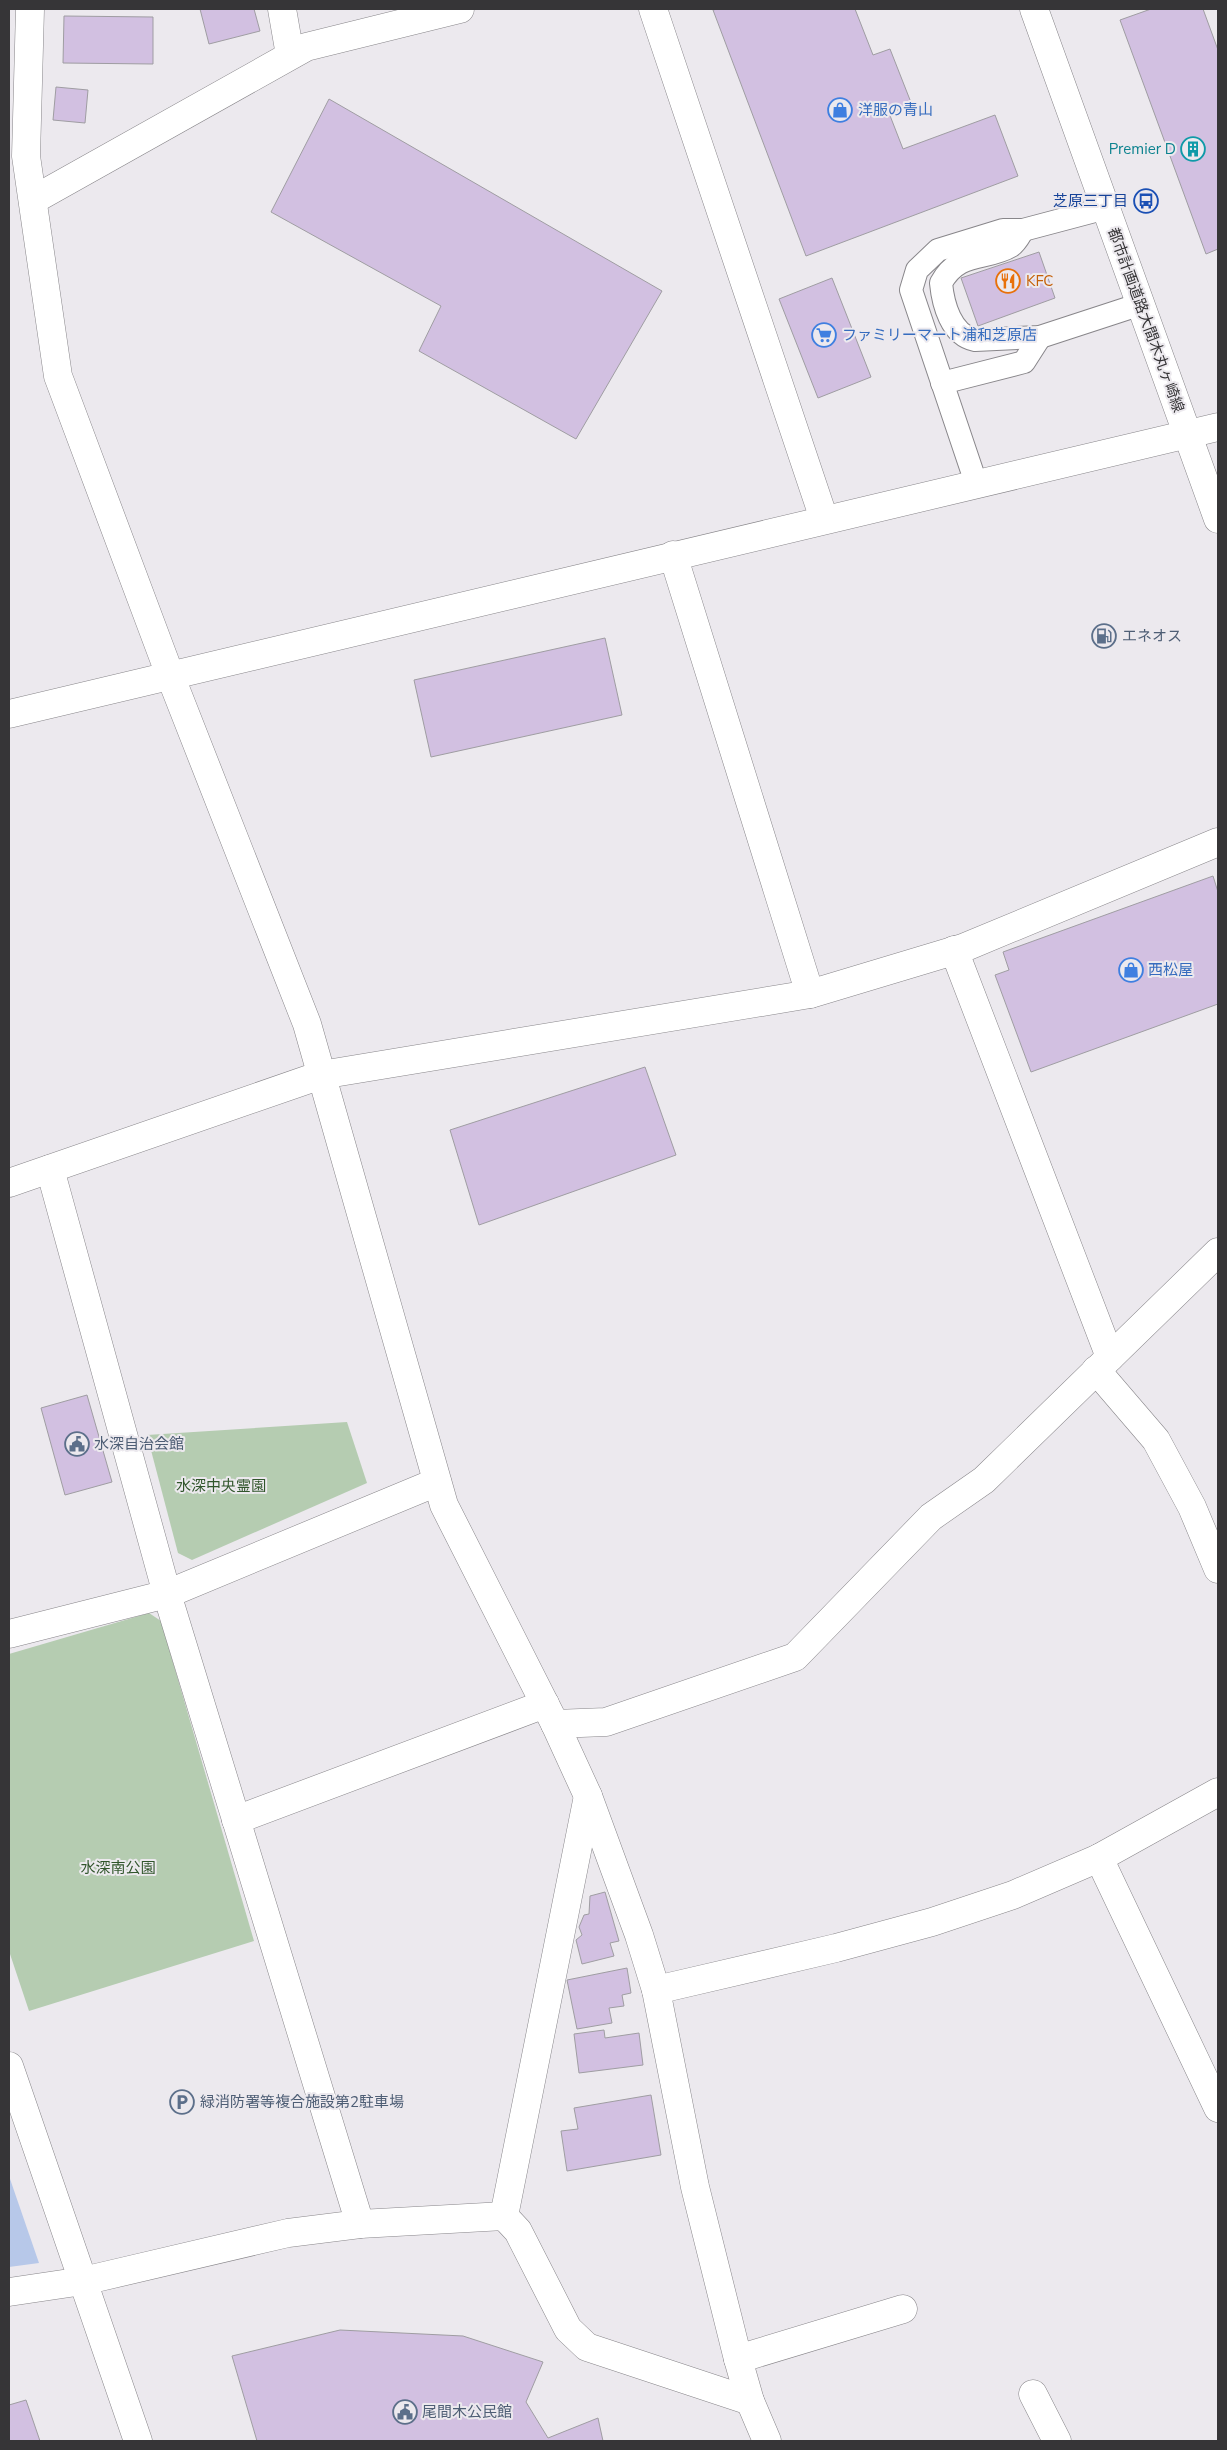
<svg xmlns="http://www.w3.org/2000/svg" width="1227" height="2450" font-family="'Nunito Sans','Noto Sans JP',sans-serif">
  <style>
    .green { fill: #b5ccb1 }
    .water { fill: #b7c8e9 }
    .building { fill: #d2c0e1; stroke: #9f9da2 }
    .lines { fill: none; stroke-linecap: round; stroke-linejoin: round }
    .service-casing { stroke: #88868a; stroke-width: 24 }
    .minor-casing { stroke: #88868a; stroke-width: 29 }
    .tertiary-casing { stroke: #88868a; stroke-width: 29 }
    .service { stroke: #fff; stroke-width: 22 }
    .minor { stroke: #fff; stroke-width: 28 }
    .tertiary { stroke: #fff; stroke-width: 28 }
    .labels { text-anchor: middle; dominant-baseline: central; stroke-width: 4; stroke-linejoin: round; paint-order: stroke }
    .shop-label { font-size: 15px; fill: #366cbe; stroke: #ece9ee; text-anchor: start }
    .culture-label { font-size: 15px; fill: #0d838f; stroke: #ece9ee; text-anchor: end }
    .transit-label { font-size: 15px; fill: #164399; stroke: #ece9ee; text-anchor: end }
    .food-label { font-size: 15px; fill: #c56008; stroke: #ece9ee; text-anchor: start }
    .street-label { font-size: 15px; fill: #363537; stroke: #ece9ee }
    .service-label { font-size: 15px; fill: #4e5e75; stroke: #ece9ee; text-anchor: start }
    .park-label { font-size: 15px; fill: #31562c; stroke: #ece9ee }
  </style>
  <rect width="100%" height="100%" fill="#ece9ee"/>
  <g class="green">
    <polygon points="347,1422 367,1483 192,1560 178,1553 147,1435"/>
    <polygon points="149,1613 161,1621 254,1941 29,2011 9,1951 9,1654"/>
  </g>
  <polygon class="water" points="9,2176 39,2263 9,2267"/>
  <g class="building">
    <polygon points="200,9 254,9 260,31 209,44"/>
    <polygon points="717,9 855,9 873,55 890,49 912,105 889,113 903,149 995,115 1018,176 806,256 713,10"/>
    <polygon points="1151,9 1203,9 1218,50 1218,249 1206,254 1120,20"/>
    <polygon points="64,16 153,17 153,64 63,63"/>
    <polygon points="56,87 88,90 85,123 53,120"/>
    <polygon points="329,99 662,291 576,439 419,351 441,306 271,212"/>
    <polygon points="1039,252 1055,298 978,326 961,278"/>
    <polygon points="832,278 871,377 818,398 779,299"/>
    <polygon points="605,638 622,715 431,757 414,680"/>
    <polygon points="1213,876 1218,892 1218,1004 1031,1072 995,975 1009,970 1003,952"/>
    <polygon points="645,1067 676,1155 479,1225 450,1130"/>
    <polygon points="87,1395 112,1482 65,1495 41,1408"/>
    <polygon points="605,1892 619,1941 610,1943 614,1956 582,1964 576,1940 582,1935 579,1927 584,1915 589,1914 590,1896"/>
    <polygon points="627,1968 631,1993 622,1995 624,2006 609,2008 612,2023 577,2029 567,1980"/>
    <polygon points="604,2030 605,2038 639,2033 643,2065 579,2073 574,2034"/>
    <polygon points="651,2095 661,2155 567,2171 561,2131 578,2129 574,2108"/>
    <polygon points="340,2330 463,2336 543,2362 526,2402 548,2438 598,2418 603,2441 257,2441 232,2356"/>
    <polygon points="26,2400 40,2441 9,2441 9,2405"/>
  </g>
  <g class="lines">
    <g class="service-casing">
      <g id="service">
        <path d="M1023,230C1020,235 1016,243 1011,246C986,261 959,250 941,283C943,304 951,335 975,340L1040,337L1141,304"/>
        <polyline points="942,383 1024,362 1040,337"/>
        <polyline points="976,483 911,290 917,270 938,250 1003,230 1023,230 1106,208"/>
      </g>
    </g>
    <g class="minor-casing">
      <g id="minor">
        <polyline points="30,9 26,156 58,376 170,675 307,1024 444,1505 555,1724 588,1796 639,1935 656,1990 695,2187 738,2359 750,2401 767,2441"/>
        <polyline points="282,9 290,55"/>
        <polyline points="653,9 824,519"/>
        <polyline points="33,200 306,47 460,9"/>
        <polyline points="673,555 810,994"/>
        <polyline points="9,714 1218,427"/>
        <polyline points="954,950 1110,1357"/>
        <polyline points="50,1169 167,1594 360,2224"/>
        <polyline points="9,1183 321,1075 810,994 963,948 1218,842"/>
        <polyline points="1096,1370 1156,1440 1192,1507 1218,1569"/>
        <polyline points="9,1634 167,1594 437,1482"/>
        <polyline points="555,1724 606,1722 795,1657 931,1517 984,1480 1218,1252"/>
        <polyline points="588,1796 504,2216 518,2231 568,2329 587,2347 750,2401"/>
        <polyline points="236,1820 545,1704"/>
        <polyline points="1099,1858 1218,2108"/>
        <polyline points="656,1990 836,1948 932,1922 1013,1895 1099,1858 1218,1792"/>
        <polyline points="9,2066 138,2441"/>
        <polyline points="9,2292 83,2281 288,2233 360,2224 504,2216"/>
        <polyline points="738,2359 903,2309"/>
        <polyline points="1033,2394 1057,2441"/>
      </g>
    </g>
    <g class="tertiary-casing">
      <polyline id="tertiary" points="1034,9 1218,519"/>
    </g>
    <use href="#service" class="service"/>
    <use href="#minor" class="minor"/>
    <use href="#tertiary" class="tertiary"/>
  </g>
  <defs>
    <g id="shop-ring" transform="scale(1.25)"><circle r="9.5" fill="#ece9ee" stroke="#3f7fe0" stroke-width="1.5"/><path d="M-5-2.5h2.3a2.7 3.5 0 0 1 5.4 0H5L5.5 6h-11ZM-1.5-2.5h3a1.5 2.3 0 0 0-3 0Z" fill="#3f7fe0"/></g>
    <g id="building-ring" transform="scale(1.25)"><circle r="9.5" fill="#ece9ee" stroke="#0f9aa8" stroke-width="1.5"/><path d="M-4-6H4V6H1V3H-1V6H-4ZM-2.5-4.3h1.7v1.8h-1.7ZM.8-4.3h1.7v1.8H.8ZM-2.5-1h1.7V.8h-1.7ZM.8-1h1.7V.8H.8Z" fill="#0f9aa8"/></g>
    <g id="bus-ring" transform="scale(1.25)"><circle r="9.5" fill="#ece9ee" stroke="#1a4fb4" stroke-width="1.5"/><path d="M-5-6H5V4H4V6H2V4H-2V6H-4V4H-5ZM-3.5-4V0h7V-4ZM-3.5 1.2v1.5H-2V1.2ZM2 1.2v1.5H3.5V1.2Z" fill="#1a4fb4"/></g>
    <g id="restaurant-ring" transform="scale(1.25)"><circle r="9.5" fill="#ece9ee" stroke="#e8710a" stroke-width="1.5"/><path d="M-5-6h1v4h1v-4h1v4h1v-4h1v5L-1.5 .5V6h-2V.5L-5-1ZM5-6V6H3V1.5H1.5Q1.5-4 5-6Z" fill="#e8710a"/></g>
    <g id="supermarket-ring" transform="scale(1.25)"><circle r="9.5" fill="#ece9ee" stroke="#3f7fe0" stroke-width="1.5"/><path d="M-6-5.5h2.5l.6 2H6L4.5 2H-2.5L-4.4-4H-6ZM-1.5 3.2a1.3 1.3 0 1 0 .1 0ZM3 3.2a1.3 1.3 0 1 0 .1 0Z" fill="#3f7fe0"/></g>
    <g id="fuel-ring" transform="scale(1.25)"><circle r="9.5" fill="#ece9ee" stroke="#5c6f8a" stroke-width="1.5"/><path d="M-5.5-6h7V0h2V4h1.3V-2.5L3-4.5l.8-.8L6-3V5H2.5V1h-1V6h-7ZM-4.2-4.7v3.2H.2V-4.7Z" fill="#5c6f8a"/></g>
    <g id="civic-ring" transform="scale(1.25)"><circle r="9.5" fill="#ece9ee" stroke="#5c6f8a" stroke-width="1.5"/><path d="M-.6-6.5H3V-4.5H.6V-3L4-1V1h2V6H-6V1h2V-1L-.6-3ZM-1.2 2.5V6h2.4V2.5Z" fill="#5c6f8a"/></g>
    <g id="parking-ring" transform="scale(1.25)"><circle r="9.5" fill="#ece9ee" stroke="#5c6f8a" stroke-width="1.5"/><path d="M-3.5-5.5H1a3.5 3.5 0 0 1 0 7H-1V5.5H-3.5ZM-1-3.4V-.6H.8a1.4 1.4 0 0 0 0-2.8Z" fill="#5c6f8a"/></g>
  </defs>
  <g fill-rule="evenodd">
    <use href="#shop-ring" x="840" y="110"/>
    <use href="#building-ring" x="1193" y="149"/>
    <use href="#bus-ring" x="1146" y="201"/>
    <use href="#restaurant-ring" x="1008" y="281"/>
    <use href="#supermarket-ring" x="824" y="335"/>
    <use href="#fuel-ring" x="1104" y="636"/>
    <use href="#shop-ring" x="1131" y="970"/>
    <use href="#civic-ring" x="77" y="1444"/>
    <use href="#parking-ring" x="182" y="2102"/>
    <use href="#civic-ring" x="405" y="2412"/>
  </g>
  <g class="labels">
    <g class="shop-label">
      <text x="858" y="110">洋服の青山</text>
      <text x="842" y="335">ファミリーマート浦和芝原店</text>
      <text x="1148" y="970">西松屋</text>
    </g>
    <g class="culture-label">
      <text x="1176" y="149">Premier D</text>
    </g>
    <g class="transit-label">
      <text x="1128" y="201">芝原三丁目</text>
    </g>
    <g class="food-label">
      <text x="1026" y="281">KFC</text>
    </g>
    <g class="street-label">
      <text transform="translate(1146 320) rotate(70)">都市計画道路大間木丸ヶ崎線</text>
    </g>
    <g class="service-label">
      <text x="1122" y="636">エネオス</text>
      <text x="94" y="1444">水深自治会館</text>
      <text x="200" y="2102">緑消防署等複合施設第2駐車場</text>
      <text x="422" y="2412">尾間木公民館</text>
    </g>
    <g class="park-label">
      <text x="221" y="1486">水深中央霊園</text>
      <text x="118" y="1868">水深南公園</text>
    </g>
  </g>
  <rect width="1227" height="2450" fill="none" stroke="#363537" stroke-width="20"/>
</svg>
